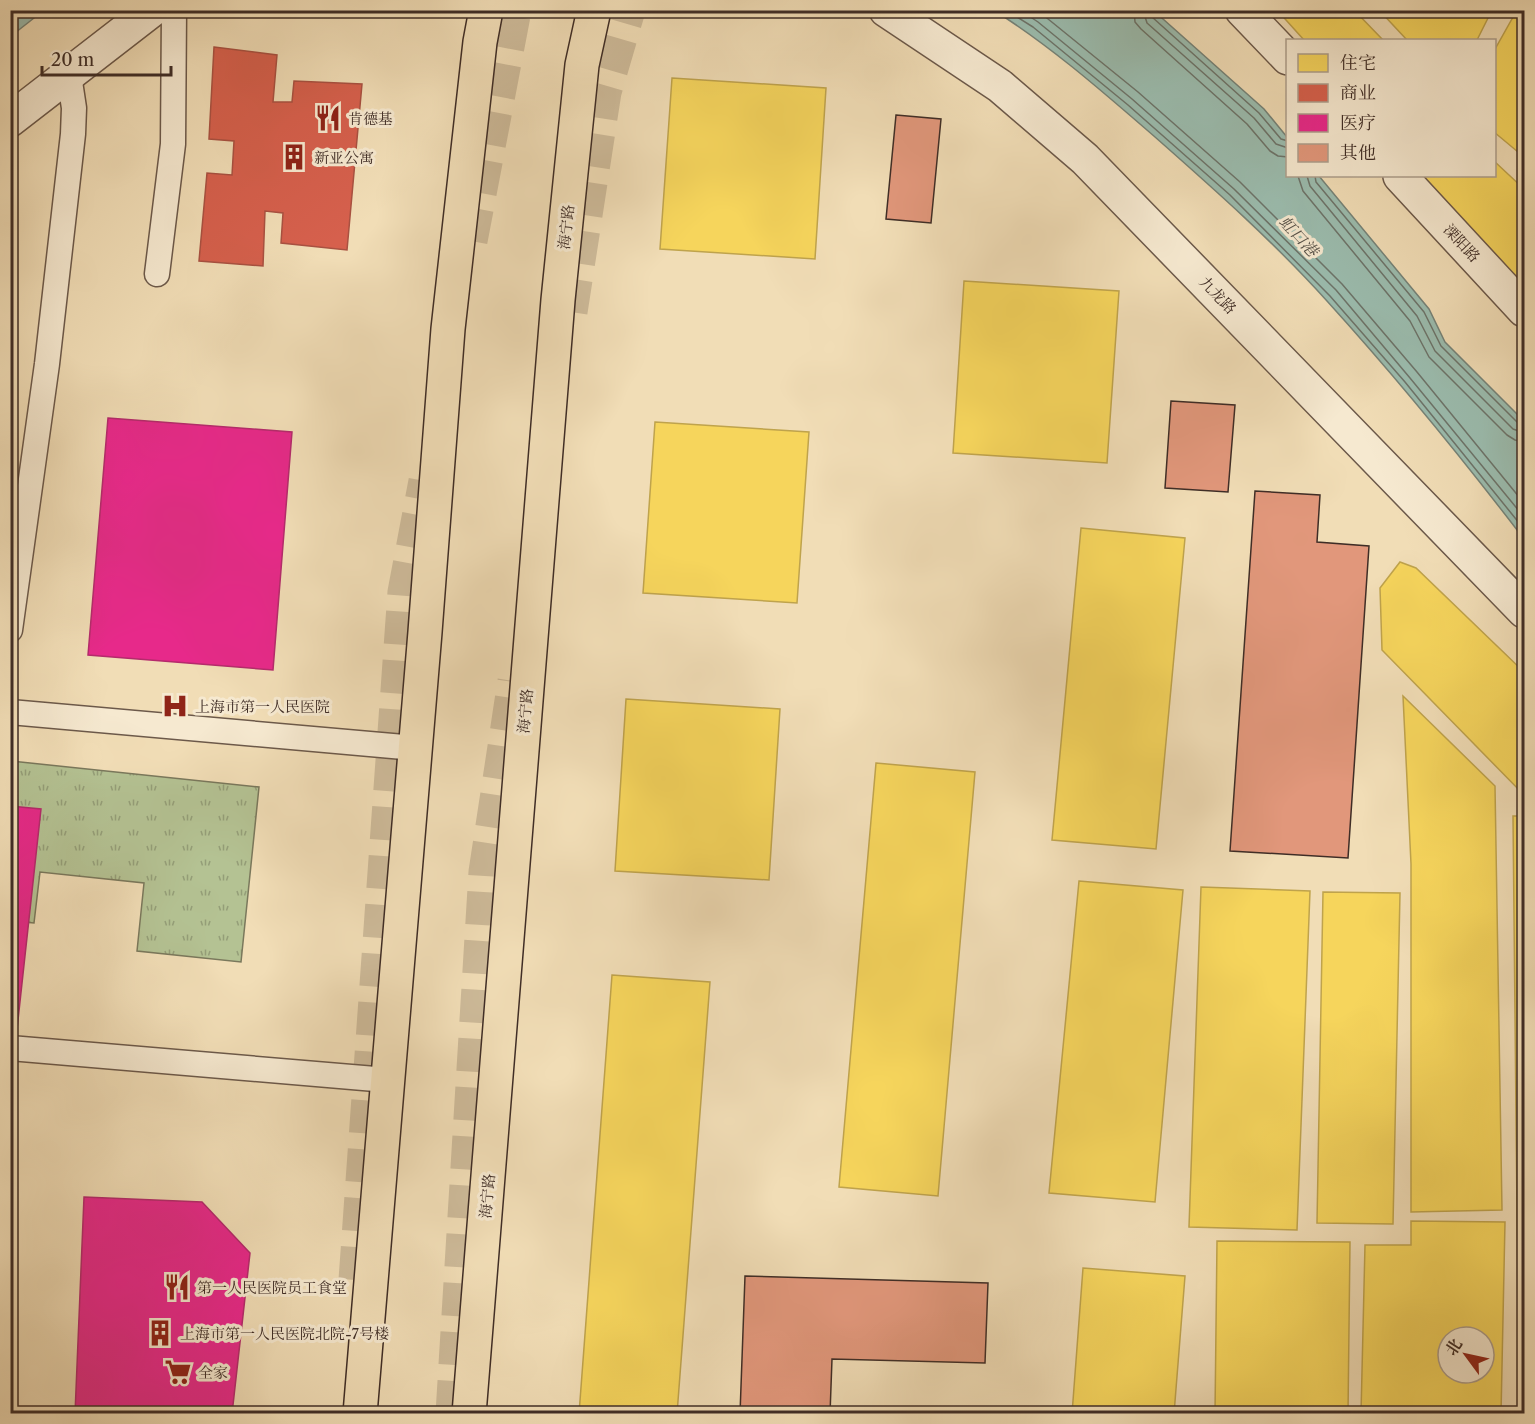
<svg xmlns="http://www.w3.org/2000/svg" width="1535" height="1424" font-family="'Libre Caslon Text','Noto Serif SC',serif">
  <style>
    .park { fill: url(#park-tufts); stroke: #7a785c; stroke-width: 1.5 }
    .water { fill: #9bbcae; stroke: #768378; stroke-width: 1.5 }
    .homes { fill: #f6d55c; stroke: #bfa34c; stroke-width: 1.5; fill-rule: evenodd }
    .shops { fill: #d6604d; stroke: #a95141; stroke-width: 1.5 }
    .health { fill: #e7298a; stroke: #b52a6c; stroke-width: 1.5 }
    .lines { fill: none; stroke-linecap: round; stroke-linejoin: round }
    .shore { stroke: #6d746a; stroke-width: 1.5 }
    .building { fill: #e1977b; stroke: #3f2d26; stroke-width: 1.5 }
    .trunk-tunnel { stroke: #cdba99; stroke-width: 33; stroke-dasharray: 33 16; stroke-linecap: butt }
    .service-casing { stroke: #6c594a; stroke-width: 27 }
    .minor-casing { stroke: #6c594a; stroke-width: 36 }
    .tertiary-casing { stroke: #6c594a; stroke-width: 36 }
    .primary-casing { stroke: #3f2d26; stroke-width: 36 }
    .service { stroke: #f6e9d0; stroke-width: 24 }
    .minor { stroke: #f6e9d0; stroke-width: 33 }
    .tertiary { stroke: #f6e9d0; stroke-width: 33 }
    .primary { stroke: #f1ddb6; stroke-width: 33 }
    .labels { text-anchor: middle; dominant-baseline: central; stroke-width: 6; stroke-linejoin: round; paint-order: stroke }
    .poi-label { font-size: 15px; fill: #3f2d26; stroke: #f6e9d0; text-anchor: start }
    .street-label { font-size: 15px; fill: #3f2d26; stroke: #f6e9d0 }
    .water-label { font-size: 16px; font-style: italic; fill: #565148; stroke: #f6e9d0 }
  </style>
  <defs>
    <pattern id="park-tufts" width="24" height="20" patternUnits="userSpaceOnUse" patternTransform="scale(1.5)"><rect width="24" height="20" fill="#b4c293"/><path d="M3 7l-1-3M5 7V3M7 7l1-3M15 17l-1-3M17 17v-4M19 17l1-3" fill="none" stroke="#949e78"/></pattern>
  </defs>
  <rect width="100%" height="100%" fill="#f1ddb6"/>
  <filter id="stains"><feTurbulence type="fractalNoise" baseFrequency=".00333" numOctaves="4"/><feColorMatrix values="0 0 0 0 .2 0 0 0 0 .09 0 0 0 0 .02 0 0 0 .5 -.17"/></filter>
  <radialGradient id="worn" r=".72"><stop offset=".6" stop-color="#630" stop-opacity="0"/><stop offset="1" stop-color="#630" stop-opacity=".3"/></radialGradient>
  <polygon class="park" points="11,761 259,787 241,962 137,951 144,883 40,872 34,923 11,921"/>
  <g class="water">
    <polygon points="11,10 43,10 43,11 11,36"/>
    <path d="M995,11H1154L1264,109L1287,137L1288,176H1319L1429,309L1445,342L1524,421V539C1462,458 1395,376 1327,301C1274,242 1214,189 1155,137C1104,93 1052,47 995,11Z"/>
  </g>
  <g class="homes">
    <polygon points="1277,10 1354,10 1383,40 1304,40"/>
    <polygon points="1379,10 1492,10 1477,40 1407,40"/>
    <polygon points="1517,10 1524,10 1524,157 1494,132 1494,51"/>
    <polygon points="672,78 826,88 815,259 660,249"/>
    <polygon points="1494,161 1524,189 1524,288 1418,176 1494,176"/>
    <polygon points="964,281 1119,291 1107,463 953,453"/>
    <polygon points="655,422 809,432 797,603 643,593"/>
    <polygon points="1081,528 1185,538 1156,849 1052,840"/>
    <polygon points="1400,562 1416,568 1524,672 1524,795 1382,650 1380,588"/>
    <polygon points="1403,696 1495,786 1502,1210 1411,1212 1411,864"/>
    <polygon points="626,699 780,709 769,880 615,871"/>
    <polygon points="876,763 975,772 938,1196 839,1187"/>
    <polygon points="1513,816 1524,816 1524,1414 1519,1414"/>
    <polygon points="1079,881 1183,890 1155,1202 1049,1193"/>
    <polygon points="1201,887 1310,891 1297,1230 1189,1227"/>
    <polygon points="1323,892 1400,893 1393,1224 1317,1223"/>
    <polygon points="612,975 710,982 677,1414 579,1414"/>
    <path d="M1411,1221L1505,1222L1501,1414H1361L1365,1245H1411ZM1448,1337H1484V1373H1448Z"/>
    <polygon points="1217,1241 1350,1242 1348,1414 1215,1414"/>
    <polygon points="1083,1268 1185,1276 1174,1414 1072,1414"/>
  </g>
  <polygon class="shops" points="214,47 277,55 273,102 292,102 294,81 362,84 347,250 281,243 283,213 265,211 263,266 199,261 207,173 232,175 234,141 209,139"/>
  <g class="health">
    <polygon points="10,228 16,228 10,266"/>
    <polygon points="108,418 292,432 273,670 88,655"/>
    <polygon points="10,806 41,809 12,1075 10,1075"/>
    <polygon points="84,1197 202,1202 250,1253 232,1414 75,1414"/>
  </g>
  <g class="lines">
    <g class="shore">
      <polyline points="1006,10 1033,27 1128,105 1230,195 1330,296 1405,382 1524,529"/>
      <polyline points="1020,10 1038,22 1132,99 1234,189 1336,290 1410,378 1524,517"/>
      <polyline points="1037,10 1138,92 1240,182 1342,284 1417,372 1524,503"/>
      <polyline points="1134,10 1135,22 1141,29 1247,124 1270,151 1278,156 1288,157"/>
      <polyline points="1143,10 1147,23 1254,118 1276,144 1288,148"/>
      <polyline points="1150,10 1152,17 1259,113 1281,139 1288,141"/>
      <polyline points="1298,176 1303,191 1410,321 1429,357 1507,435 1515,440 1524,442"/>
      <polyline points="1307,176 1310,186 1417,316 1435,351 1513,429 1524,433"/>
      <polyline points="1315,176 1316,182 1424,312 1441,346 1518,423 1524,425"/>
    </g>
  </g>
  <g class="building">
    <polygon points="896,115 941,119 931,223 886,219"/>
    <polygon points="1171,401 1235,405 1228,492 1165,488"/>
    <polygon points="1255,491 1320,495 1317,542 1369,546 1348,858 1230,851"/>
    <polygon points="745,1276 988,1283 985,1363 832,1359 830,1414 740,1414"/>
  </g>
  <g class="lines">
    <g class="trunk-tunnel">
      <polyline points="471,241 515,10"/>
      <polyline points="571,312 605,92 629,10"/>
      <polyline points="355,1280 404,592 425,481"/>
      <polyline points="452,1414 485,872 514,681"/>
    </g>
    <g class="service-casing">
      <g id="service">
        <polyline points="157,274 173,144 174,10"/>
        <polyline points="10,630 47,364 73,134 74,108 69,75"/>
        <polyline points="10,712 415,748"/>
        <polyline points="10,1048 387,1080"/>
      </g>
    </g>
    <g class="minor-casing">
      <g id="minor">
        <polyline points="886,10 1000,86 1085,159 1524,611"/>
        <polyline points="10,120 152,10"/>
      </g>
    </g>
    <g class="tertiary-casing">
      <g id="tertiary">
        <polyline points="1242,10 1288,58"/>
        <polyline points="1400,176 1524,310"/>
      </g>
    </g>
    <g class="primary-casing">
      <g id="primary">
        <polyline points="360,1414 425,632 448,329 480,42 486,10"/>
        <polyline points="469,1414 558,300 582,65 594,10"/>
      </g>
    </g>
    <use href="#service" class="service"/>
    <use href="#minor" class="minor"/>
    <use href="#tertiary" class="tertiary"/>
    <use href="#primary" class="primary"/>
  </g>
  <defs>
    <g id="restaurant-bare" transform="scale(2.07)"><path d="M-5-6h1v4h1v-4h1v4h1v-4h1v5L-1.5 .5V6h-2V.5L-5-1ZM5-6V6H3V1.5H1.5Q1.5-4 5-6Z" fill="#8f2418" stroke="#f6e9d0" stroke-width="2.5" paint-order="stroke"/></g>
    <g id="building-bare" transform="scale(2.07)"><path d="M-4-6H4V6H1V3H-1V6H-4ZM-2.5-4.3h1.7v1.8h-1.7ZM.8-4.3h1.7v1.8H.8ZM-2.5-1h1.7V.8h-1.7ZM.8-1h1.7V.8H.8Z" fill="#8f2418" stroke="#f6e9d0" stroke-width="2.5" paint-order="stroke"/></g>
    <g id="hospital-bare" transform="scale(2.07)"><path d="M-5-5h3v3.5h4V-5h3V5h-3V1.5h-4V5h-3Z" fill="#8f2418" stroke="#f6e9d0" stroke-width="2.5" paint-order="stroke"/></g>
    <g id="supermarket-bare" transform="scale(2.07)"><path d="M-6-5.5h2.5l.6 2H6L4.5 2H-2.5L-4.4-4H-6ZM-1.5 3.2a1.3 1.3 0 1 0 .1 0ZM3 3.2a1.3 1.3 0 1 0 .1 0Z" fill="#8f2418" stroke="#f6e9d0" stroke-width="2.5" paint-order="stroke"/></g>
  </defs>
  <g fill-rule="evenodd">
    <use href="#restaurant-bare" x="328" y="118"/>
    <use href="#building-bare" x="294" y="157"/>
    <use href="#hospital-bare" x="175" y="706"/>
    <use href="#restaurant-bare" x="177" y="1287"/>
    <use href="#building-bare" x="160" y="1333"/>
    <use href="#supermarket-bare" x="178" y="1372"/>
  </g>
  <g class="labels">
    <g class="poi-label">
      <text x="348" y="118">肯德基</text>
      <text x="314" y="157">新亚公寓</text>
      <text x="195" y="706">上海市第一人民医院</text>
      <text x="197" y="1287">第一人民医院员工食堂</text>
      <text x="180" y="1333">上海市第一人民医院北院-7号楼</text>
      <text x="198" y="1372">全家</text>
    </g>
    <g class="street-label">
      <text transform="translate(566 227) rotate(-84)">海宁路</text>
      <text transform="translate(1462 243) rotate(47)">溧阳路</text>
      <text transform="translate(1218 295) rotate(46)">九龙路</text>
      <text transform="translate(525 711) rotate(-85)">海宁路</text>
      <text transform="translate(487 1196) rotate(-85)">海宁路</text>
    </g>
    <g class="water-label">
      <text transform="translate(1299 236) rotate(47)">虹口港</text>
    </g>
  </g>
  <rect width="1535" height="1424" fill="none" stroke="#f1ddb6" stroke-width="36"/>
  <rect x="12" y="12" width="1511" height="1400" fill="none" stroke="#3f2d26" stroke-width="3"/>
  <rect x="18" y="18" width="1499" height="1388" fill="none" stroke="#3f2d26" stroke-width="1.5"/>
  <rect x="1286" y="39" width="210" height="138" fill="#f6e9d0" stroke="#ad9e8c" stroke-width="1.5"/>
  <rect x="1298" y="54" width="30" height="18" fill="#f6d55c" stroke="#ad9e8c" stroke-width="1.5"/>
  <text x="1340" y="69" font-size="18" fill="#3f2d26">住宅</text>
  <rect x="1298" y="84" width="30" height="18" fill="#d6604d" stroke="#ad9e8c" stroke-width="1.5"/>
  <text x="1340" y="99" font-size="18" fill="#3f2d26">商业</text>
  <rect x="1298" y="114" width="30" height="18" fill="#e7298a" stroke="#ad9e8c" stroke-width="1.5"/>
  <text x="1340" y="129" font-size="18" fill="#3f2d26">医疗</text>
  <rect x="1298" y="144" width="30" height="18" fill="#e1977b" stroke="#ad9e8c" stroke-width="1.5"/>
  <text x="1340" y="159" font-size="18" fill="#3f2d26">其他</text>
  <g transform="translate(1466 1355) rotate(303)"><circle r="28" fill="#f6e9d0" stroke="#ad9e8c" stroke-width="1.5"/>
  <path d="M0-4.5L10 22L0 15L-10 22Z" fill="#8f2418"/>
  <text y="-9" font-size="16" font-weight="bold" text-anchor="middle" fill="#3f2d26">北</text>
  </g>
  <path d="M42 66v9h129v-9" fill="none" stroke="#3f2d26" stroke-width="3"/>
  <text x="51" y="66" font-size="18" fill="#3f2d26" stroke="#f6e9d0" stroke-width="4.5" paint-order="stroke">20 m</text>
  <rect width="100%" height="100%" filter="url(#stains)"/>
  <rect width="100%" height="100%" fill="url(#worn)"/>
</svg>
